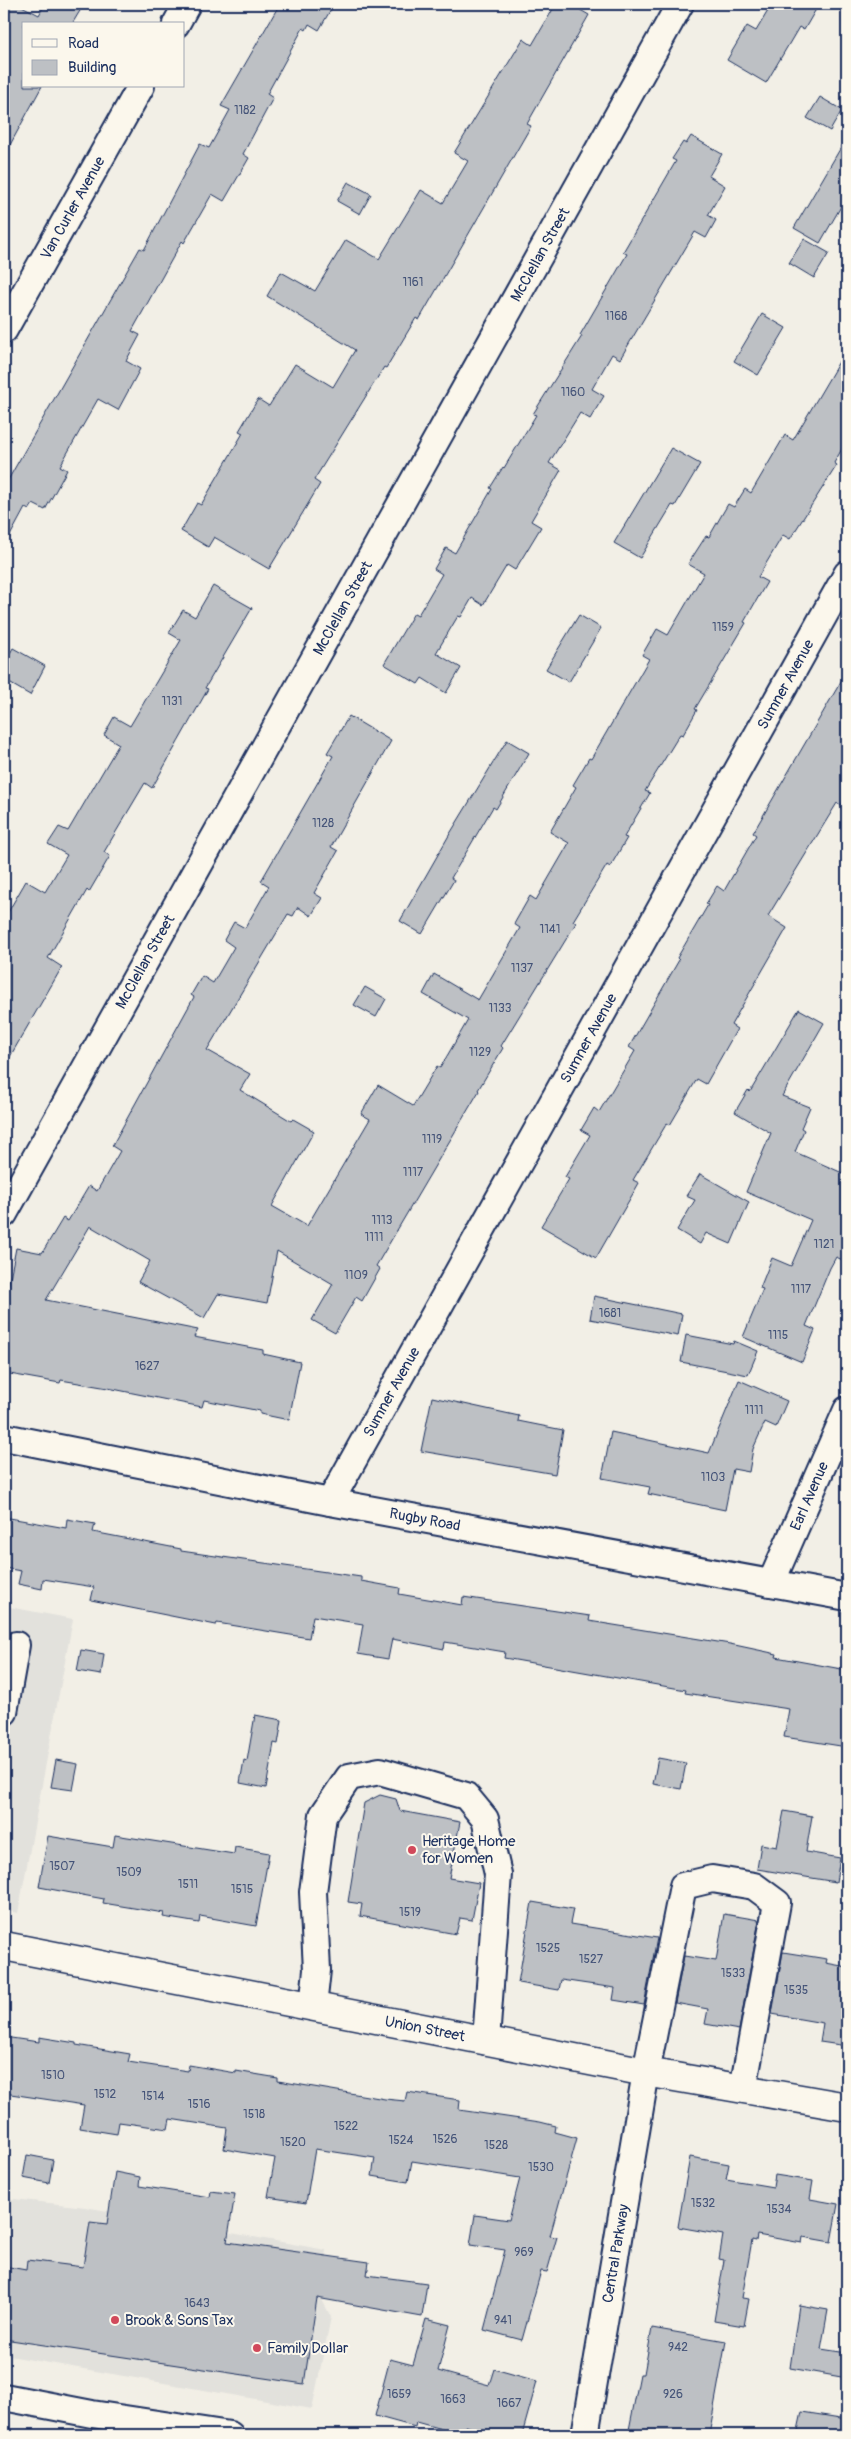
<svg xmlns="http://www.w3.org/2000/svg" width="851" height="2439" font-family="Pangolin,sans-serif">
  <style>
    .built { fill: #e2e1dc }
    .building { fill: #bdc0c4; stroke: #1b2f5e }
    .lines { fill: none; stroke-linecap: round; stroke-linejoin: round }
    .minor-casing { stroke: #1b2f5e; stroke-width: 30 }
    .major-casing { stroke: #1b2f5e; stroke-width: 31 }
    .minor { stroke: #fbf7ec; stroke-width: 26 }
    .major { stroke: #fbf7ec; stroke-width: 28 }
    .poi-dot { fill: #d1495b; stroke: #fbf7ec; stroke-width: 2 }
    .labels { text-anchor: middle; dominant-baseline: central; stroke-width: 4; stroke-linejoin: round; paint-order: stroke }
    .number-label { font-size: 12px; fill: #445378 }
    .street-label { font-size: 15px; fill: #1b2f5e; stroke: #fbf7ec }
    .poi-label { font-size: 15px; fill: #1b2f5e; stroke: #fbf7ec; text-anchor: start }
  </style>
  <rect width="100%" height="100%" fill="#f2efe6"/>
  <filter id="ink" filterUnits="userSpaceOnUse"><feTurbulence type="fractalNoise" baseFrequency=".02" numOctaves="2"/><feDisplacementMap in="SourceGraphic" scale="10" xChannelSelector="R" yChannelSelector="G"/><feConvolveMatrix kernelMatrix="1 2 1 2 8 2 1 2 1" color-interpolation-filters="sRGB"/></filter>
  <g filter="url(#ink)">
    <g class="built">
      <polygon points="4,1606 73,1619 18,1913 4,1910"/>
      <polygon points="4,2198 85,2207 326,2250 320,2296 331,2317 312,2409 4,2355"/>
    </g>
    <g class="building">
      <polygon points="4,4 18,4 39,15 45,4 84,4 72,24 24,24 24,86 42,86 4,156"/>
      <polygon points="273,4 334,4 319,30 309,24 306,30 303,28 267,94 273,98 243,154 249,158 224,201 212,194 184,243 182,241 132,331 140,335 126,361 140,369 118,410 98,399 60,466 67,470 45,510 33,504 29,510 25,508 4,547 4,487 140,248 144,250 200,144 209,148 230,110 221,106 278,7"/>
      <polygon points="556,4 570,4 589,15 527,124 531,126 419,320 416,318 386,368 384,367 314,480 320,484 269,569 214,537 208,547 181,531 197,503 201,505 243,433 239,431 258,399 269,406 295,364 333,387 355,350 267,296 281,272 315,291 346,240 379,259 421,190 443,203 468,161 454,153 523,39 532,45"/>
      <polygon points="760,4 819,4 804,30 799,27 766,83 727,60 747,26 756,31 769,9"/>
      <polygon points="820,97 842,110 830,131 807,118"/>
      <polygon points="691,136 722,154 709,176 725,186 708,215 716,220 706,238 695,232 620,359 612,354 592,389 604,396 590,419 580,413 549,463 561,470 531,521 541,527 515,570 507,565 483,605 472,598 461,617 458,616 436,653 461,668 446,693 422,678 418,684 384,664 414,613 418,615 442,574 434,569 446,548 455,553 492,489 490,488 503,467 504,468 536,415 533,414 582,336 580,335 627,254 623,252 676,161 672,159 683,142 686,144"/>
      <polygon points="847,137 847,196 820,243 794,228"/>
      <polygon points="348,182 371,194 360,214 337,201"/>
      <polygon points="804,239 829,253 814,278 789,263"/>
      <polygon points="762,314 786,328 758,375 734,361"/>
      <polygon points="847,348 847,440 834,463 837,465 790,539 783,535 758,577 767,582 744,622 746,623 695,709 697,710 683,735 680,734 645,791 650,793 624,837 627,838 610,867 607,865 573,921 576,923 501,1046 503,1048 478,1090 479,1091 376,1266 380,1269 362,1301 356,1297 335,1333 312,1320 333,1284 277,1251 267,1303 218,1294 204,1318 138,1282 150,1261 90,1226 46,1300 198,1330 194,1337 263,1350 263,1354 300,1362 289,1420 260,1414 260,1411 204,1400 202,1407 108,1388 61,1380 60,1383 4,1373 4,1287 8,1288 16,1248 42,1253 63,1218 68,1221 89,1186 97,1191 120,1151 112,1146 194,997 191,995 202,976 213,983 234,947 224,940 234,922 245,928 269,886 261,881 333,756 327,753 349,716 391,741 331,847 338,851 314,893 322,898 311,916 298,907 293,916 288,914 207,1050 250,1074 240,1090 291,1121 293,1119 314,1131 272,1206 307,1226 370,1119 361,1114 378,1085 413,1106 437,1066 440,1068 468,1020 423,994 434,974 478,1000 520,928 514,924 530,896 536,900 569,843 550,832 576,787 573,785 589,758 591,759 649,659 642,655 657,629 668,635 704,573 688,564 706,536 709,537 728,504 734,507 745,489 751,493 785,435 793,440"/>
      <polygon points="671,448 700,464 675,506 672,505 640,558 614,543"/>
      <polygon points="213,586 252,608 205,688 208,689 152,788 145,783 104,852 110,856 89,892 87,890 48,958 62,967 4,1067 4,919 26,881 45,892 67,855 48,844 59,827 68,831 119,744 104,735 114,717 130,726 181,640 169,633 183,610 195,617"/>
      <polygon points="579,615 601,628 569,682 546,669"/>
      <polygon points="13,648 45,666 30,695 4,680 4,664"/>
      <polygon points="847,671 847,795 841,805 837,803 768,916 787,928 731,1025 737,1029 706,1084 697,1079 670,1125 667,1123 633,1180 639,1183 596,1258 541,1226 569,1179 565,1177 590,1135 581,1130 594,1108 599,1112 635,1051 629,1047 679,960 677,958 708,905 706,904 717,886 724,891 756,835 753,833"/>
      <polygon points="507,740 529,753 496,809 493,807 451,878 454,880 422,934 400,921 448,837"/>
      <polygon points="365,987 386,999 376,1017 354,1005"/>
      <polygon points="799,1009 824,1023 782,1096 810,1107 801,1128 804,1130 795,1152 847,1175 847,1262 836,1257 830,1268 806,1326 815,1330 802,1362 743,1337 763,1289 760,1288 772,1258 791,1266 811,1220 746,1192 771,1133 735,1112 748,1090 750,1092"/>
      <polygon points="700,1174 749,1202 731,1244 706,1233 700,1244 677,1230 695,1200 686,1196"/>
      <polygon points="594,1296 682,1314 678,1336 590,1319"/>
      <polygon points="686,1335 733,1344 734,1341 758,1351 748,1375 681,1362"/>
      <polygon points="739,1380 787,1401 776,1427 765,1422 753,1449 749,1472 733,1469 725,1510 648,1494 650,1487 602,1478 611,1432 709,1453"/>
      <polygon points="432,1397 519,1416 518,1421 563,1430 555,1474 421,1451"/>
      <polygon points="4,1517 66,1528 67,1519 95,1524 93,1532 181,1549 181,1551 361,1577 361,1581 400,1588 399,1594 462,1605 463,1597 590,1616 589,1621 730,1644 777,1654 776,1657 847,1670 847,1747 784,1737 789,1709 685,1693 686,1690 504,1658 505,1652 445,1642 444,1649 392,1639 388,1659 358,1654 363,1624 313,1616 309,1638 217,1623 216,1625 91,1600 94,1587 43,1579 42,1589 18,1584 21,1571 4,1568"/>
      <polygon points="81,1650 104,1654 101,1675 77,1671"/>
      <polygon points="255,1715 282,1720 278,1744 274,1743 266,1788 240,1783 244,1760 247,1761"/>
      <polygon points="658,1758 686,1763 681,1789 653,1784"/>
      <polygon points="56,1760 78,1764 73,1790 51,1787"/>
      <polygon points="380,1795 396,1799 400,1811 460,1822 449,1878 479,1883 472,1920 460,1918 456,1934 360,1916 362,1904 348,1902 364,1803"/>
      <polygon points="784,1811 812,1816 806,1852 840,1858 836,1882 757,1869 761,1844 777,1847"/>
      <polygon points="115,1835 234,1854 235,1847 269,1853 256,1926 200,1916 199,1923 163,1917 164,1913 103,1903 104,1899 39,1887 48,1836 113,1847"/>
      <polygon points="532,1902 573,1909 570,1924 657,1938 644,2005 613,2000 615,1988 561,1980 559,1990 518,1983"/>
      <polygon points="724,1914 759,1920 739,2030 705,2024 708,2009 675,2003 684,1956 716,1961"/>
      <polygon points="783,1952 827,1959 826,1963 847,1967 847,2046 820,2042 823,2023 772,2014"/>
      <polygon points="4,2037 39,2042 39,2037 76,2043 76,2045 130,2054 128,2062 188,2071 189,2065 236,2073 236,2071 278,2078 278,2081 385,2099 405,2101 407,2092 460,2100 459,2110 540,2122 556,2126 555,2132 577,2138 550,2236 557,2237 547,2272 541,2271 522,2340 484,2330 505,2250 470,2245 475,2215 509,2220 520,2178 412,2161 408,2182 372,2176 375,2158 315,2149 306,2203 268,2197 275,2158 224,2149 227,2128 170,2119 168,2129 119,2122 117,2134 80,2128 84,2105 4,2093"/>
      <polygon points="27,2155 53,2160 49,2183 23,2178"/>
      <polygon points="690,2157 729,2164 726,2179 773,2187 775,2175 813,2181 810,2199 838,2204 831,2242 803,2237 802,2243 757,2235 756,2241 752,2240 742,2298 749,2299 744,2326 714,2321 724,2260 719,2259 723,2235 678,2227"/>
      <polygon points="115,2172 140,2177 139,2186 210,2197 211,2191 235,2194 227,2242 369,2262 367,2275 427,2283 422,2317 317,2298 304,2384 4,2339 4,2266 26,2270 27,2260 83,2267 90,2222 107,2224"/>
      <polygon points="799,2305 828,2310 821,2349 847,2353 847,2378 790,2368"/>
      <polygon points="426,2319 450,2325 438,2371 489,2385 494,2369 537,2381 522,2435 500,2435 465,2426 463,2435 416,2422 415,2427 375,2416 390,2359 413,2365"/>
      <polygon points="652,2328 726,2341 709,2435 628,2435 640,2374 644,2374"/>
      <polygon points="802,2412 847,2419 847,2435 797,2435"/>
    </g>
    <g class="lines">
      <g class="minor-casing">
        <g id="minor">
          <polyline points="176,24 187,4"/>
          <path id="s1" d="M4,330L141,86"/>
          <path id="s2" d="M4,1214L680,4"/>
          <path id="s3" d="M4,1437L330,1502L847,1597"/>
          <path id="s4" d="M330,1502L847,574"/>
          <path id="s5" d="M771,1583L847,1410"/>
          <polyline points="4,1712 16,1645"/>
          <polyline points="313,2007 317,1970 313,1892 323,1815 349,1777 380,1771 466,1796 485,1819 498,1874 486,2041"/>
          <polyline points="4,2397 92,2414 230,2435"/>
          <path id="s6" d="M585,2435L646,2072L683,1886L712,1879L754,1886L777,1903L743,2089"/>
        </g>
      </g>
      <g class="major-casing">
        <g id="major">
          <path id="s7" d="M4,1946L646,2072L847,2107"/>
        </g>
      </g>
      <use href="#minor" class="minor"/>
      <use href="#major" class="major"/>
    </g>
  </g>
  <g class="poi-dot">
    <circle cx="412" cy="1850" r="5"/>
    <circle cx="115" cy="2320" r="5"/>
    <circle cx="257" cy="2348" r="5"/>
  </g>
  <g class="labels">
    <g class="number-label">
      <text x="245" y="110">1182</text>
      <text x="413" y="282">1161</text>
      <text x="616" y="316">1168</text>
      <text x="573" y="392">1160</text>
      <text x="723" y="627">1159</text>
      <text x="172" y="701">1131</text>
      <text x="323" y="823">1128</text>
      <text x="550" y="929">1141</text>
      <text x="522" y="968">1137</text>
      <text x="500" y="1008">1133</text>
      <text x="480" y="1052">1129</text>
      <text x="432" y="1139">1119</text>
      <text x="413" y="1172">1117</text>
      <text x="382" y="1220">1113</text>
      <text x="374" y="1237">1111</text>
      <text x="824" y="1244">1121</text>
      <text x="356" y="1275">1109</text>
      <text x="801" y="1289">1117</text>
      <text x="610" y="1313">1681</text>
      <text x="778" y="1335">1115</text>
      <text x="147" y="1366">1627</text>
      <text x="754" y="1410">1111</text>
      <text x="713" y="1477">1103</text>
      <text x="62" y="1866">1507</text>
      <text x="129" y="1872">1509</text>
      <text x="188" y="1884">1511</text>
      <text x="242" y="1889">1515</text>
      <text x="410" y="1912">1519</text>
      <text x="548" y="1948">1525</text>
      <text x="591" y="1959">1527</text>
      <text x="733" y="1973">1533</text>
      <text x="796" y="1990">1535</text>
      <text x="53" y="2075">1510</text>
      <text x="105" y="2094">1512</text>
      <text x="153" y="2096">1514</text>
      <text x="199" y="2104">1516</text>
      <text x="254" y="2114">1518</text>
      <text x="346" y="2126">1522</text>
      <text x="445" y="2139">1526</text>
      <text x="401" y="2140">1524</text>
      <text x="293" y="2142">1520</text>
      <text x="496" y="2145">1528</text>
      <text x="541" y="2167">1530</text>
      <text x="703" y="2203">1532</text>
      <text x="779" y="2209">1534</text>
      <text x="524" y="2252">969</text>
      <text x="197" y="2303">1643</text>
      <text x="503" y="2320">941</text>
      <text x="678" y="2347">942</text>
      <text x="399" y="2394">1659</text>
      <text x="673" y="2394">926</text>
      <text x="453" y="2399">1663</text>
      <text x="509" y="2403">1667</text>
    </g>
    <g class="street-label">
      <text stroke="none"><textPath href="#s1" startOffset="140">Van Curler Avenue</textPath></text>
      <text stroke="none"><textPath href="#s2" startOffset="1099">McClellan Street</textPath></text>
      <text stroke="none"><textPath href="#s2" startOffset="694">McClellan Street</textPath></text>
      <text stroke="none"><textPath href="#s4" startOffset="936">Sumner Avenue</textPath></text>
      <text stroke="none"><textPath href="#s2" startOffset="289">McClellan Street</textPath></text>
      <text stroke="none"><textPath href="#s4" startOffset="531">Sumner Avenue</textPath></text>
      <text stroke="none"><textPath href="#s4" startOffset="126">Sumner Avenue</textPath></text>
      <text stroke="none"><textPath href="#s5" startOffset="95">Earl Avenue</textPath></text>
      <text stroke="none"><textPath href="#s3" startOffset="429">Rugby Road</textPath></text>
      <text stroke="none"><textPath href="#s7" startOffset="429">Union Street</textPath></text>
      <text stroke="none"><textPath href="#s6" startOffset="184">Central Parkway</textPath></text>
    </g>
    <g class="poi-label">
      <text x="422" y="1841">Heritage Home<tspan x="422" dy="17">for Women</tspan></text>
      <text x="125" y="2320">Brook &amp; Sons Tax</text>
      <text x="267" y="2348">Family Dollar</text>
    </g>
  </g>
  <rect width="851" height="2439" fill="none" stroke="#fbf7ec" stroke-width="20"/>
  <rect x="10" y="10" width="831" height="2419" fill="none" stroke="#1b2f5e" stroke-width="2" filter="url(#ink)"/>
  <rect x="22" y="22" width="162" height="65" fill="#fbf7ec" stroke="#a1a7b3"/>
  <rect x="32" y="39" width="25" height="8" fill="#fbf7ec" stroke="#a1a7b3"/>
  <text x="68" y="48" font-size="15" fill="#1b2f5e">Road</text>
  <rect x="32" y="60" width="25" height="15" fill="#bdc0c4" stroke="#a1a7b3"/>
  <text x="68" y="72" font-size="15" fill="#1b2f5e">Building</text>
</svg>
